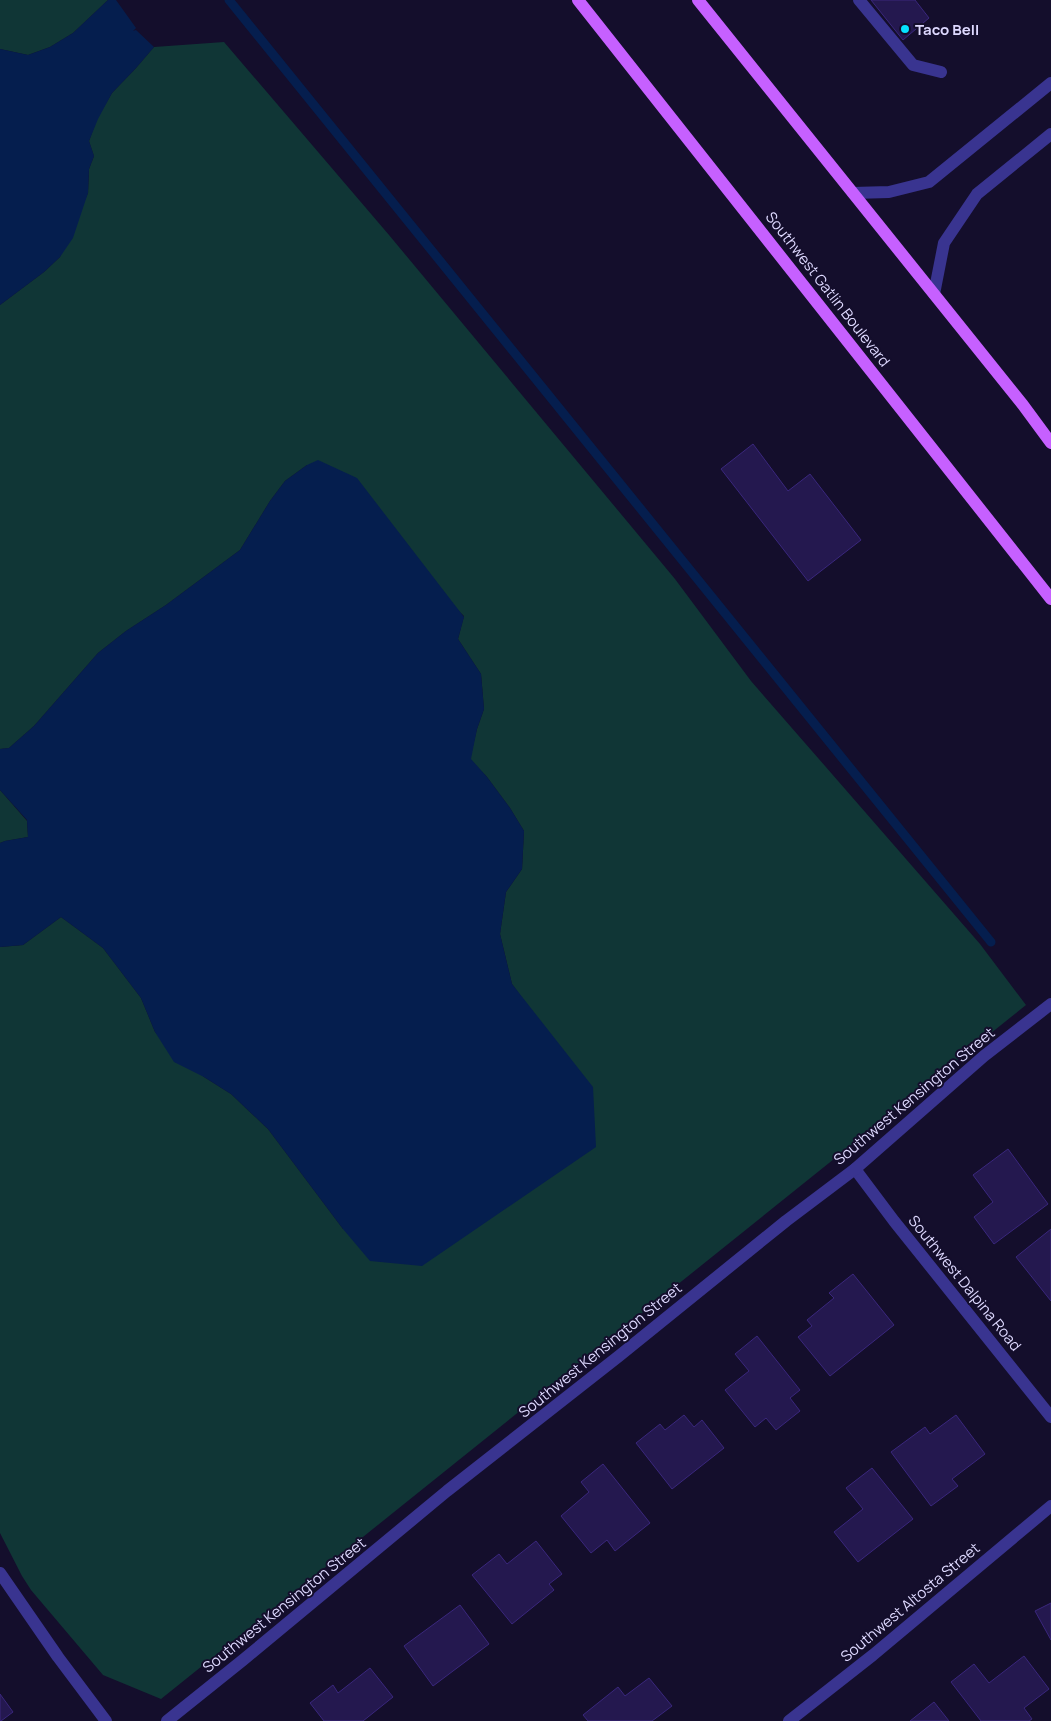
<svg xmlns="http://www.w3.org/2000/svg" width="1051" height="1721" font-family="Manrope,sans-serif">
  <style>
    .green { fill: #103636 }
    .water { fill: #051e4e }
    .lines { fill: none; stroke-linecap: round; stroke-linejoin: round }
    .stream { stroke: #051e4e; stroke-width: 9 }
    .building { fill: #24184f; stroke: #3a277d }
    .minor { stroke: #393490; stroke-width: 12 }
    .major { stroke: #c660ff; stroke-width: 12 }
    .poi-dot { fill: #05e2ff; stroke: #140e2c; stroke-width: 2 }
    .labels { text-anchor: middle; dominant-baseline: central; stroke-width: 4; stroke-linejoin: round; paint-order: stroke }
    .poi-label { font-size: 15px; font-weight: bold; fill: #ded9ff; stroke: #140e2c; text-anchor: start }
    .street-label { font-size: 15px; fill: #ded9ff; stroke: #140e2c }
  </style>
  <rect width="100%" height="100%" fill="#140e2c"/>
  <g class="green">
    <polygon points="0,0 108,0 73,33 50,47 28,55 0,49"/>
    <polygon points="224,42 389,235 675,579 751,681 980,944 1026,1005 161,1699 103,1675 31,1590 22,1576 0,1533 0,947 23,945 61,917 103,948 141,998 155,1032 204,1077 231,1094 268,1129 343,1229 542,1025 512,984 500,934 506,892 522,869 524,831 510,808 487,777 470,759 477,729 484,709 481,674 458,639 464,616 307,465 285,481 270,501 240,550 166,605 126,631 98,653 34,726 9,748 0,749 0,305 44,272 60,257 88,193 89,169 94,156 89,141 97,119 112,93 136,68 154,47"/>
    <polygon points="0,790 27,821 28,837 5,841 0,843"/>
  </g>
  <g class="water">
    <polygon points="108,0 116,0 136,28 133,31 136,30 154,47 136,68 112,93 98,119 89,141 94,156 89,169 88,193 73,238 60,257 44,272 0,305 0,49 28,55 50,47 73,33"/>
    <polygon points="318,460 357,478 464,617 458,639 481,674 484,709 477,729 471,759 487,777 510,808 524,831 522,869 506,892 500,934 512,984 593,1087 596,1147 422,1266 370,1261 343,1229 268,1129 231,1094 204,1077 174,1062 155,1032 141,998 103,948 61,917 23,945 0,947 0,843 5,841 28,837 27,820 0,790 0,749 9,748 34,726 98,653 126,631 166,605 240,550 270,501 285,481 307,465"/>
  </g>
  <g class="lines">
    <polyline class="stream" points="229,0 991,942"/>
  </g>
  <g class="building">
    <polygon points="871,0 915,0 929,18 903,40"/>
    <polygon points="753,444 788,491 810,474 861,540 808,581 721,469"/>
    <polygon points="1008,1149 1048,1204 994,1244 974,1217 993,1202 973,1175"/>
    <polygon points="1051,1229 1051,1301 1016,1257"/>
    <polygon points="853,1274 894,1325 830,1376 798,1337 812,1326 807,1320 834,1298 829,1293"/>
    <polygon points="757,1336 800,1390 790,1398 800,1411 776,1430 766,1418 755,1427 725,1390 749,1371 735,1354"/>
    <polygon points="684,1415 694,1427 702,1420 724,1448 672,1489 636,1443 660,1424 665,1430"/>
    <polygon points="956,1415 985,1454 952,1479 958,1486 931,1506 891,1452 925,1427 930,1434"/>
    <polygon points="603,1464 650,1523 615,1551 607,1540 591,1553 561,1516 589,1492 581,1482"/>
    <polygon points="872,1468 913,1519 858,1562 834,1532 863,1509 846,1488"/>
    <polygon points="536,1541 562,1574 549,1584 554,1590 512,1624 472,1575 499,1554 507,1564"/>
    <polygon points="1051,1603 1051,1640 1035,1611"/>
    <polygon points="460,1605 489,1644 433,1686 404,1646"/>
    <polygon points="1024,1656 1049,1689 1024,1708 1032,1719 1029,1721 981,1721 951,1682 974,1664 989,1683"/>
    <polygon points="370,1668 393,1697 363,1721 324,1721 310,1703 333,1685 338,1693"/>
    <polygon points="649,1678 672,1706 652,1721 588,1721 583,1715 618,1687 625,1696"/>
    <polygon points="0,1694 13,1712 1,1721 0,1721"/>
    <polygon points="934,1702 949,1721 910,1721"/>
  </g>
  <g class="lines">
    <g class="minor">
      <polyline points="859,0 913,65 941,72"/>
      <polyline points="853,193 889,192 929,182 1051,83"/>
      <polyline points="934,294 944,243 977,194 1051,134"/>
      <polyline points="855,1169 894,1221 1051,1417"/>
      <polyline points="0,1573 58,1657 106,1721"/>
      <polyline points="167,1721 243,1660 447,1491 619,1356 786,1221 855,1169 984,1056 1051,1004"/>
      <polyline points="789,1721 873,1655 1051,1506"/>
    </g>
    <g class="major">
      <polyline points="578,0 1051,599"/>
      <polyline points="698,0 1023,405 1051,443"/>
    </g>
  </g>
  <circle class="poi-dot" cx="905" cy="29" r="5"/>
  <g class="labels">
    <g class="poi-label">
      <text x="915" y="29">Taco Bell</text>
    </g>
    <g class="street-label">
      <text transform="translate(828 289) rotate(52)">Southwest Gatlin Boulevard</text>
      <text transform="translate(914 1096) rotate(-40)">Southwest Kensington Street</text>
      <text transform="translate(965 1283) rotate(51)">Southwest Dalpina Road</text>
      <text transform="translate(600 1350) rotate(-39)">Southwest Kensington Street</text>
      <text transform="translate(910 1602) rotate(-40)">Southwest Altosta Street</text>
      <text transform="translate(284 1605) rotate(-39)">Southwest Kensington Street</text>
    </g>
  </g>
</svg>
